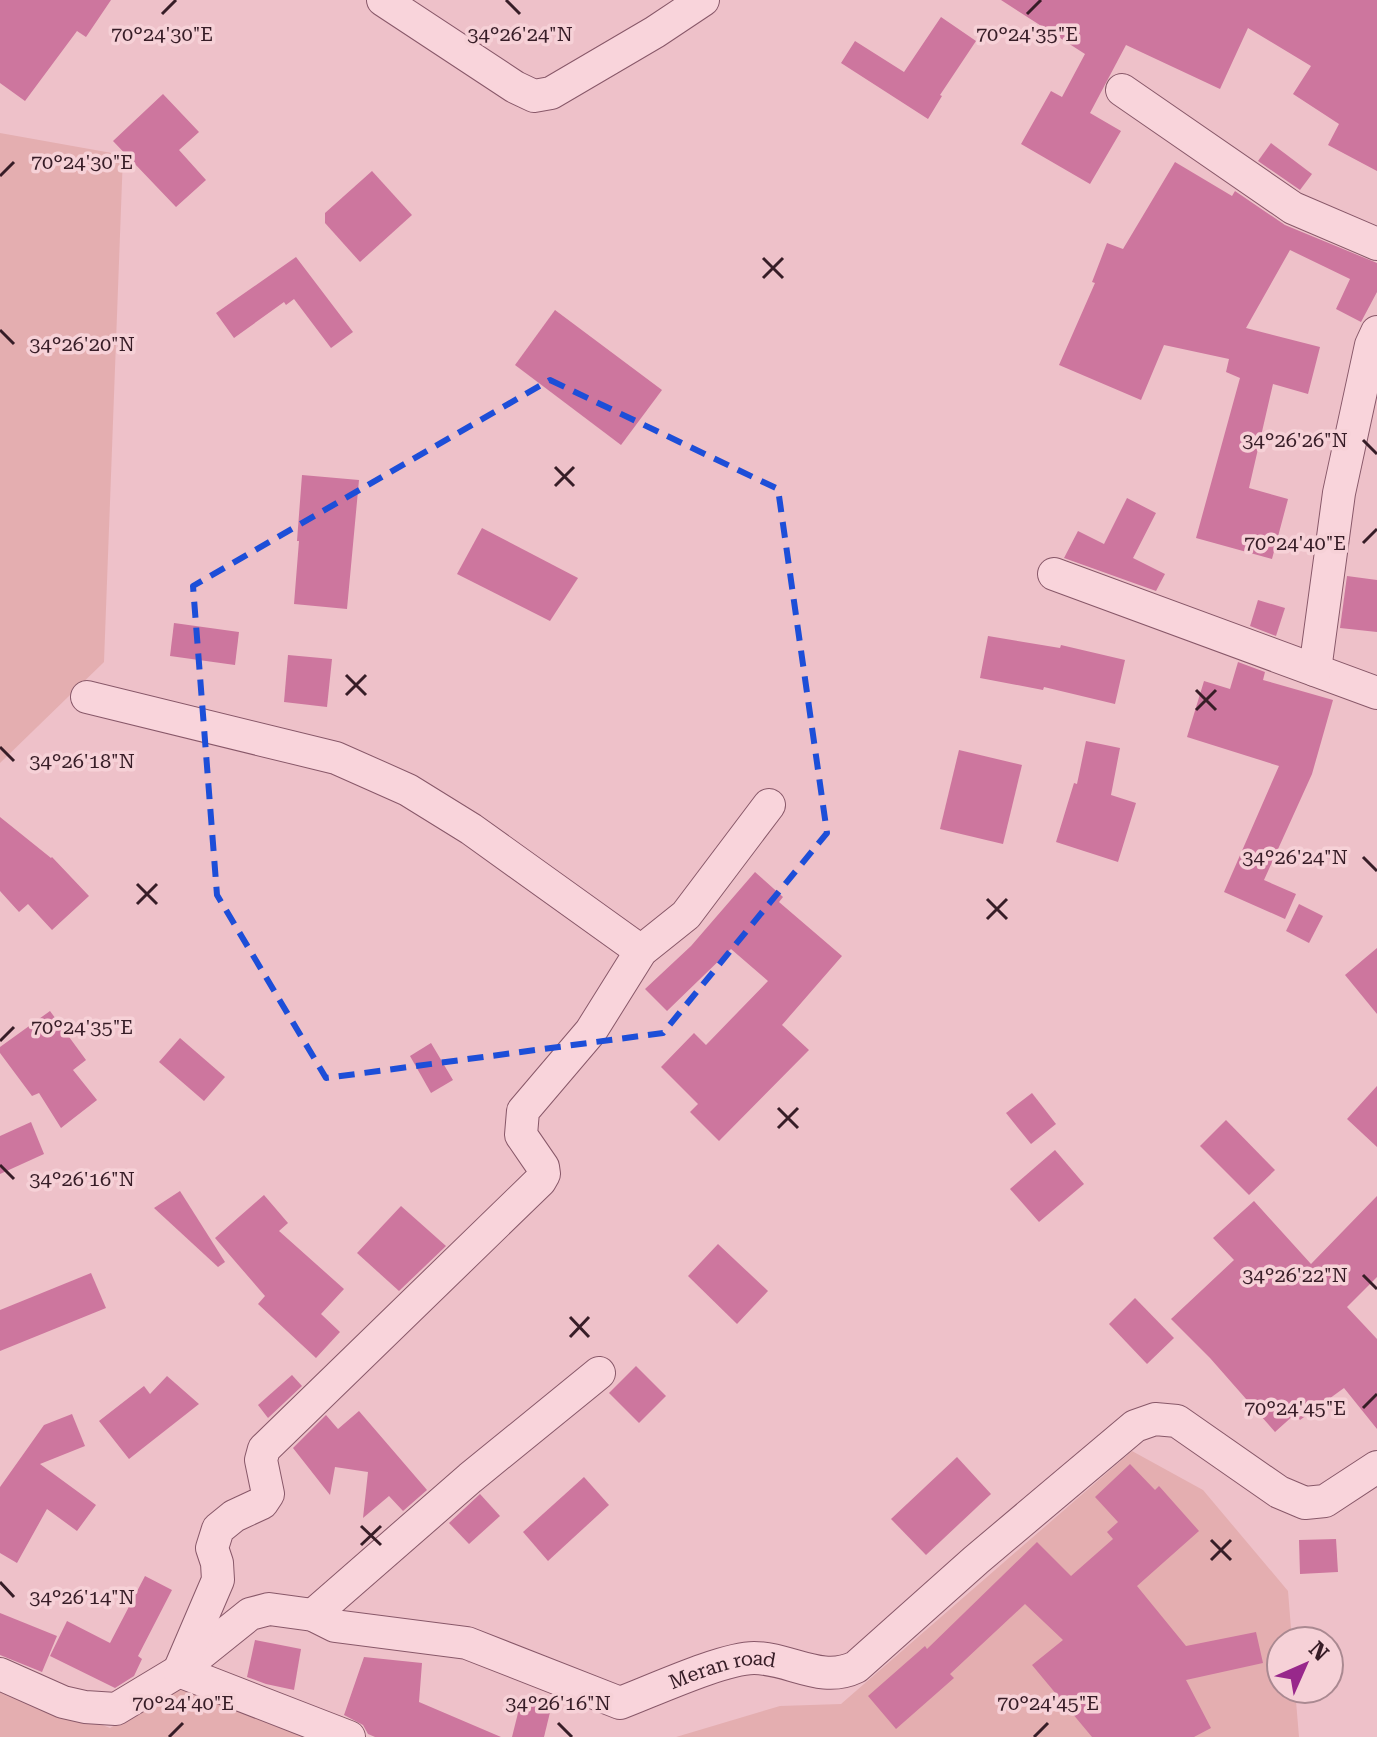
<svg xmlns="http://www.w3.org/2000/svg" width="1377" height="1737" font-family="'Roboto Serif',serif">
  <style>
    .farmland { fill: #e4aeb0 }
    .building { fill: #cd769e }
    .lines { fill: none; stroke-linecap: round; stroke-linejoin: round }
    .minor-casing { stroke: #885869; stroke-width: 34 }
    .minor { stroke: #f9d4db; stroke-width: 32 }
    .marked { fill: none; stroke: #1d4ed8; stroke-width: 6; stroke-dasharray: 16 10; stroke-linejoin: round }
    .ticks { fill: none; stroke: #371d27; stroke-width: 3 }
    .labels { text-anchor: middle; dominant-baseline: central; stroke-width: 7; stroke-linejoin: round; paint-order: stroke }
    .street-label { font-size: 20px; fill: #371d27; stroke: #f6d1d7 }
    .ticks-label { font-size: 20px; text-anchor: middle; fill: #371d27; stroke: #f6d1d7; stroke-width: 7; stroke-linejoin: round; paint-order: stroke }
  </style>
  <rect width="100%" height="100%" fill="#eec1c9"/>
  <g class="farmland">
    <polygon points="0,133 123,155 104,662 0,763"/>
    <polygon points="1132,1451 1203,1490 1288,1591 1292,1641 1281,1641 1281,1689 1295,1689 1299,1737 676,1737 780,1706 841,1704"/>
    <polygon points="0,1684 110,1728 177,1688 311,1737 0,1737"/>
  </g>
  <g class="building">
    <polygon points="0,0 111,0 86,37 77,31 25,101 0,83"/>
    <polygon points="1001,0 1377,0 1377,171 1328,145 1339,124 1293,94 1311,66 1248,28 1220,89 1126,45 1090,113 1121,131 1090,184 1021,144 1051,91 1062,97 1085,54"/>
    <polygon points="941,17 976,41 940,95 942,96 928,119 841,63 855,41 904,72"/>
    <polygon points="163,94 199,132 179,150 206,180 176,207 113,141"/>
    <polygon points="1271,143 1312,174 1300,190 1258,161"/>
    <polygon points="1175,162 1232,196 1235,191 1285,225 1377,263 1377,292 1361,322 1336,309 1350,279 1290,250 1246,328 1320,347 1308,394 1273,384 1249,488 1288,499 1272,559 1196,538 1240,378 1226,372 1229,359 1164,345 1141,400 1059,365 1095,283 1092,282 1107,243 1123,249"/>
    <polygon points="372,171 412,215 360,262 325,223 325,213"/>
    <polygon points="296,257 353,332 331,348 294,299 286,305 284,302 234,338 216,313"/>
    <polygon points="555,310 662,390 621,445 515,365"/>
    <polygon points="302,475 359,480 347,609 294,604 299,541 297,541"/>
    <polygon points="1127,498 1156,513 1133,558 1165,574 1156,591 1064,558 1078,531 1104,544"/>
    <polygon points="482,528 578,578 550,621 457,574"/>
    <polygon points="1347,576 1377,580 1377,632 1340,628"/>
    <polygon points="1258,600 1285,608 1276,636 1250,626"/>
    <polygon points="174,623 239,632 235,665 170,656"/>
    <polygon points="988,636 1060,648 1061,645 1125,660 1115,704 1044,687 1043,690 980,678"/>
    <polygon points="288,655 332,659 327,707 284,702"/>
    <polygon points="1238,662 1265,672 1263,680 1333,700 1312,774 1264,880 1296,894 1285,919 1224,892 1279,766 1187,737 1204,681 1230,689"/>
    <polygon points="1086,741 1120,748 1111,795 1136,803 1118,862 1056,842 1074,783 1077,784"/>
    <polygon points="959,750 1022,765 1003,844 940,829"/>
    <polygon points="0,817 51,858 52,857 89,896 52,930 28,904 19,912 0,891"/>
    <polygon points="755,872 783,897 779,902 842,956 782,1025 809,1050 719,1141 690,1112 698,1104 661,1067 694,1033 706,1045 768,981 731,949 667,1011 645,989 691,946"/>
    <polygon points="1299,904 1323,916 1309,943 1286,931"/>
    <polygon points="1377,948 1377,1014 1345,975"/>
    <polygon points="50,1011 86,1060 73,1070 97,1100 61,1128 39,1093 32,1096 0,1053 0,1047"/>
    <polygon points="180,1038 225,1077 204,1101 159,1062"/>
    <polygon points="431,1043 453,1080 431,1093 410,1056"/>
    <polygon points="1377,1086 1377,1147 1347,1119"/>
    <polygon points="1032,1093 1056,1124 1031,1144 1006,1113"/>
    <polygon points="1226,1120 1275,1170 1249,1195 1200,1146"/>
    <polygon points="31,1122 44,1154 0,1174 0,1136"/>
    <polygon points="1055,1150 1084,1184 1039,1222 1010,1189"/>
    <polygon points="180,1191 225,1262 218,1267 154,1208"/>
    <polygon points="264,1195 288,1223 279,1231 344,1289 321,1314 340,1332 316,1358 258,1304 265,1296 215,1238"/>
    <polygon points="1377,1196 1377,1277 1347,1307 1377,1339 1377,1429 1344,1388 1300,1420 1295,1414 1275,1432 1210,1358 1171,1319 1234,1260 1213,1238 1254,1201 1311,1264"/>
    <polygon points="401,1206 446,1246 399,1291 357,1253"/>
    <polygon points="718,1244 768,1291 737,1324 688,1276"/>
    <polygon points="91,1273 106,1308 0,1351 0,1310"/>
    <polygon points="1135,1298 1174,1338 1147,1364 1109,1324"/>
    <polygon points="636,1366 666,1396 639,1423 609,1393"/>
    <polygon points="292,1375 302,1386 268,1418 258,1405"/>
    <polygon points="167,1376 199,1404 129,1459 99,1421 144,1386 150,1394"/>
    <polygon points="359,1411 427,1490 403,1511 389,1496 363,1518 368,1472 335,1467 330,1495 293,1448 326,1415 338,1429"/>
    <polygon points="72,1414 85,1446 40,1464 96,1505 77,1531 47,1509 17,1563 0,1553 0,1487 44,1425"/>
    <polygon points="957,1457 991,1494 926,1555 891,1519"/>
    <polygon points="1130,1464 1155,1490 1159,1486 1199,1531 1137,1586 1186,1646 1256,1632 1263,1663 1186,1680 1211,1728 1194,1737 1092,1737 1032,1665 1063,1640 1025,1604 950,1674 954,1678 896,1729 868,1696 925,1646 927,1649 1037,1542 1071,1576 1113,1539 1107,1532 1118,1522 1095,1497"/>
    <polygon points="584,1477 609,1505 548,1561 523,1532"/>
    <polygon points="480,1494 500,1516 469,1544 449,1523"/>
    <polygon points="1336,1539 1338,1572 1300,1574 1299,1540"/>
    <polygon points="145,1576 172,1590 138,1656 142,1659 134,1676 115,1688 50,1656 67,1621 110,1643"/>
    <polygon points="0,1613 57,1636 42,1672 0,1655"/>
    <polygon points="255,1640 301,1649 294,1690 266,1684 247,1677"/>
    <polygon points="364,1657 422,1663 419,1702 501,1737 375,1737 368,1734 363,1725 344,1715"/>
    <polygon points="522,1697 552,1704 544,1737 512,1737"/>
  </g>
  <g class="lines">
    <g class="minor-casing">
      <g id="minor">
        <polyline points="383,0 515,87 534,96 551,93 655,32 703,0"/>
        <polyline points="1122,90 1293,208 1377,244"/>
        <polyline points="1054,574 1377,693"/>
        <polyline points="1315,670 1339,493 1371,345 1377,332"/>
        <polyline points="87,697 336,758 408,790 471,829 641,951"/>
        <polyline points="313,1615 470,1478 599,1373"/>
        <path id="s1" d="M0,1674L63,1702L85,1707L116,1709L179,1671L250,1614L269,1609L313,1615L335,1626L467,1643L620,1703C652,1691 723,1658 754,1658C790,1658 821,1684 856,1667L976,1560L1135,1426L1155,1419L1177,1421L1279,1492L1305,1503L1325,1501L1377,1467"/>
        <polyline points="349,1737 179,1671 218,1580 217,1563 212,1548 218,1529 234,1516 262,1503 268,1494 261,1460 264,1449 540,1181 544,1174 543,1167 521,1135 523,1111 591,1031 641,951 686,915 769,805"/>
      </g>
    </g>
    <use href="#minor" class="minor"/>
  </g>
  <path class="marked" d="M550,380L778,489L827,833L663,1033L326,1078L217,895L193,586Z"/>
  <path class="ticks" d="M506,0L520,14M162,14L176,0M1027,14L1041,0M0,176L14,162M763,258L783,278M763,278L783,258M0,330L14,344M1363,440L1377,454M555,467L574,486M555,486L574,467M1363,543L1377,529M346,675L366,695M1196,690L1216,710M346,695L366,675M1196,710L1216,690M0,747L14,761M1363,857L1377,871M137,884L157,904M987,899L1007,919M137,904L157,884M987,919L1007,899M0,1041L14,1027M778,1108L798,1128M778,1128L798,1108M0,1165L14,1179M1363,1275L1377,1289M570,1317L589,1337M570,1337L589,1317M1363,1408L1377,1394M361,1526L381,1545M1211,1540L1231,1560M361,1545L381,1526M1211,1560L1231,1540M0,1582L14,1597M558,1723L572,1737M169,1737L183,1723M1034,1737L1048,1723"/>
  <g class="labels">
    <g class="street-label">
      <text stroke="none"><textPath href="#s1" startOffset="782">Meran road</textPath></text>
    </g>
  </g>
  <g class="ticks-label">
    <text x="162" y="41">70°24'30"E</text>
    <text x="520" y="41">34°26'24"N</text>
    <text x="1027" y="41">70°24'35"E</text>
    <text x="82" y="169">70°24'30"E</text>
    <text x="82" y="351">34°26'20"N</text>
    <text x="1295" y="447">34°26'26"N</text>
    <text x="1295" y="550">70°24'40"E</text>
    <text x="82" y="768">34°26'18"N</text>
    <text x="1295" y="864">34°26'24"N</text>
    <text x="82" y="1034">70°24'35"E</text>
    <text x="82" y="1186">34°26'16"N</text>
    <text x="1295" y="1282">34°26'22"N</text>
    <text x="1295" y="1415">70°24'45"E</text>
    <text x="82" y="1604">34°26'14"N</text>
    <text x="183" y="1710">70°24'40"E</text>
    <text x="1048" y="1710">70°24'45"E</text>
    <text x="558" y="1710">34°26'16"N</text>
  </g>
  <g transform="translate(1305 1665) rotate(45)"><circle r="38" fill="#f6d1d7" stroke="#aa8991" stroke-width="2"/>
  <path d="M0-6L14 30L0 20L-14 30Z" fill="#98288b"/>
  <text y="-12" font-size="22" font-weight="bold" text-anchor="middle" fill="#371d27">N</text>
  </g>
</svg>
